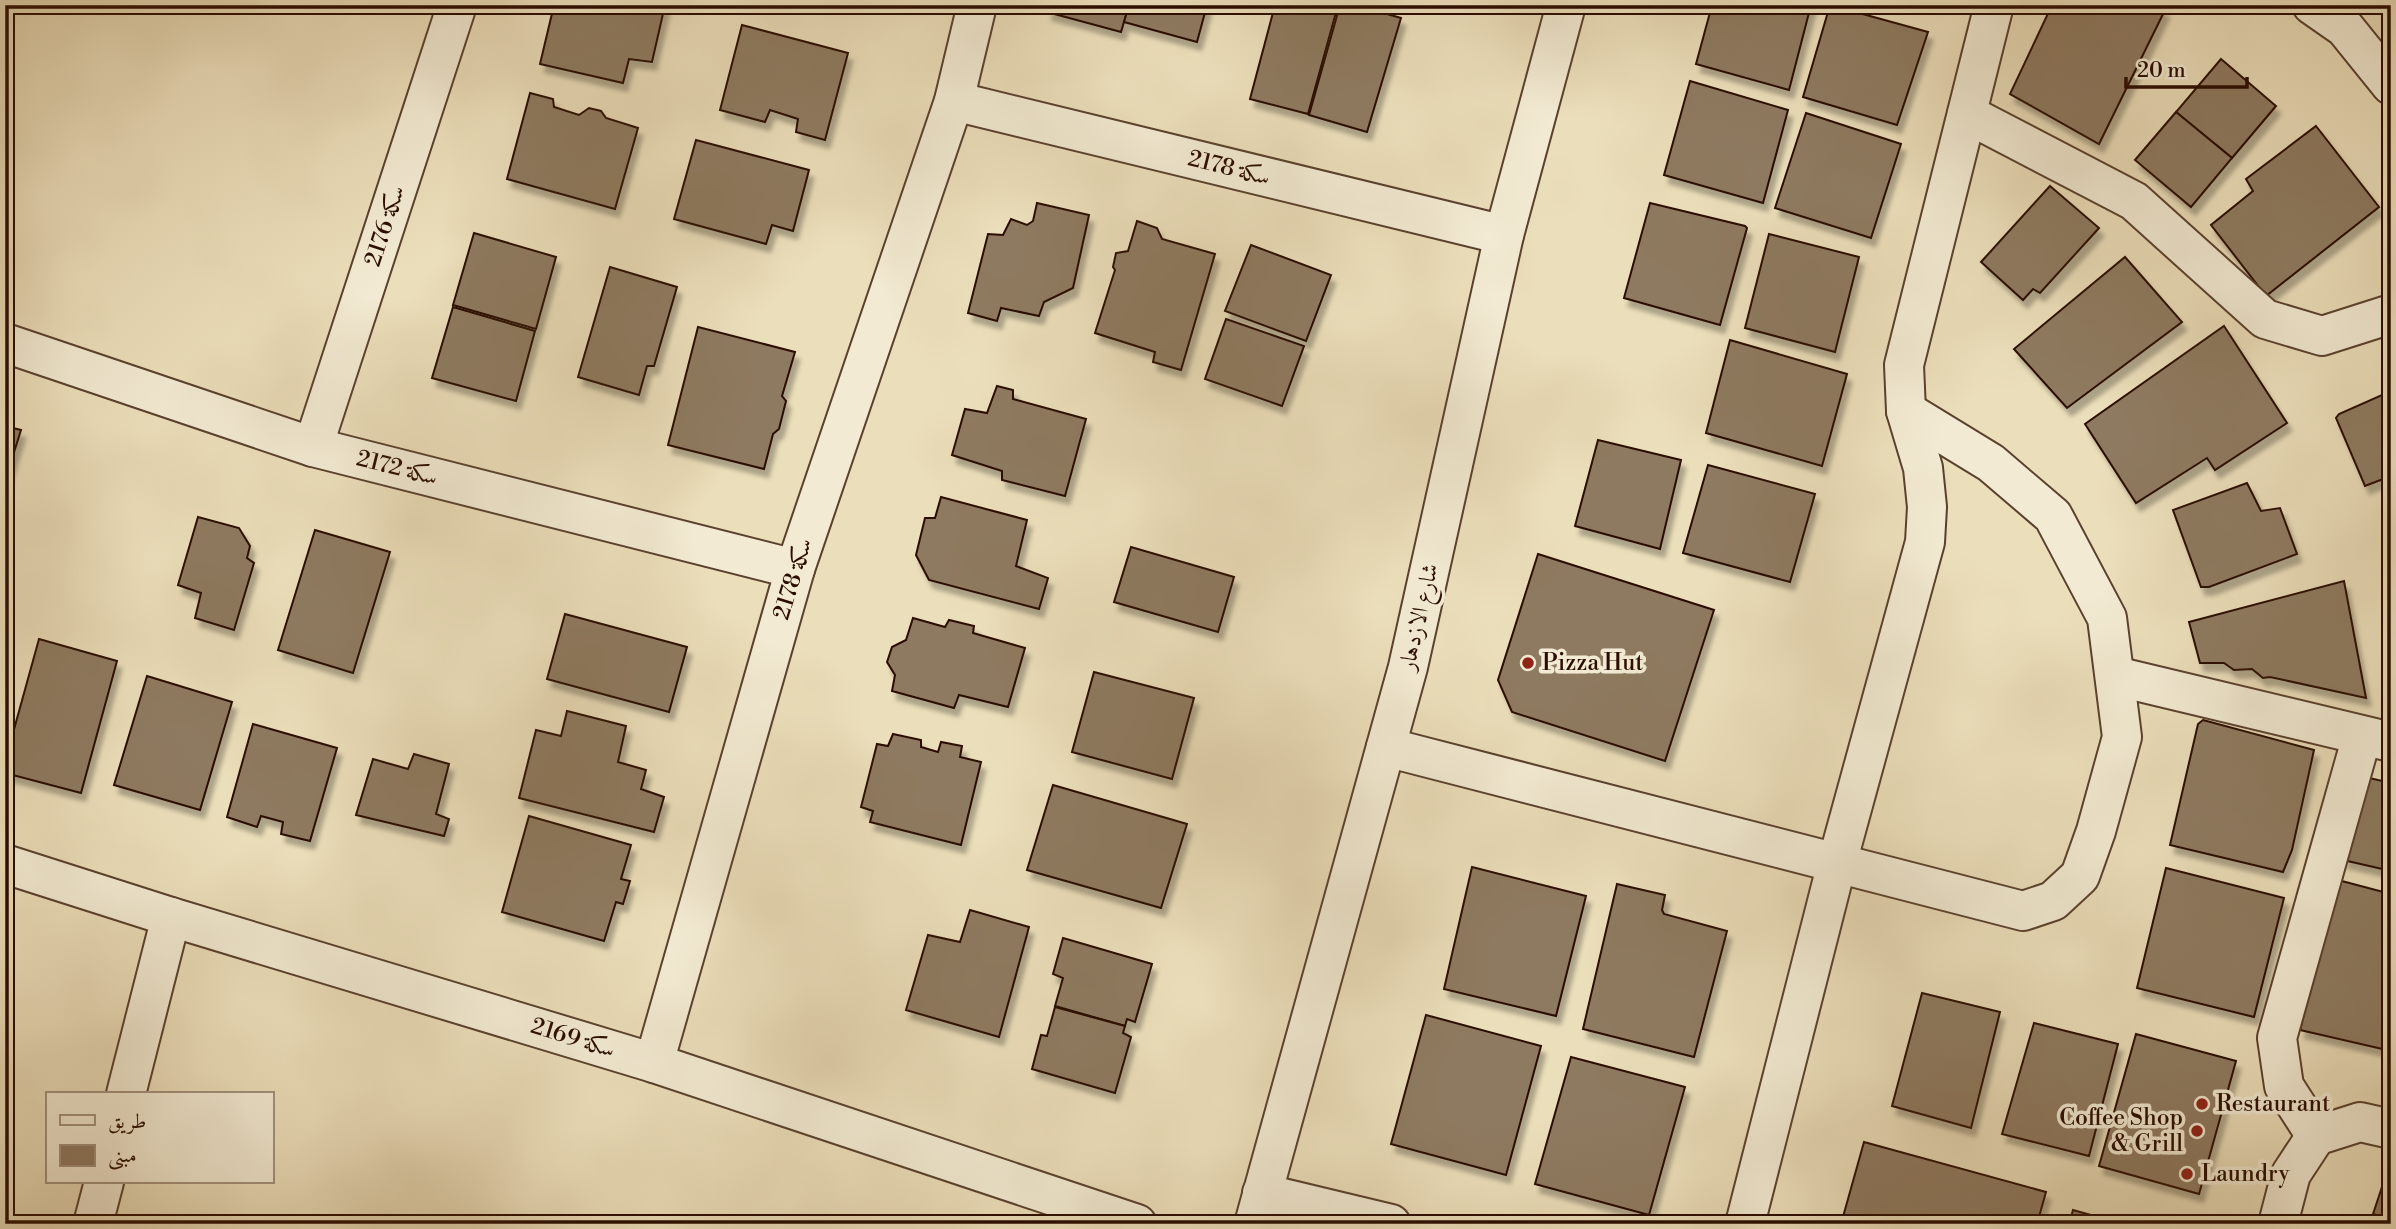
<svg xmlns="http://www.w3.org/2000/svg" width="2396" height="1229" font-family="'Libre Bodoni',Amiri,serif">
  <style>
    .building { fill: #8e7a61; stroke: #2a0d00; stroke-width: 2; filter: url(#shadow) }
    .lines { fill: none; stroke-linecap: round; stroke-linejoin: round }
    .minor-casing { stroke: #5a412e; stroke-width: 42 }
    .tertiary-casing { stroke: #5a412e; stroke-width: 42 }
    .minor { stroke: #f2ead2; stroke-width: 38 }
    .tertiary { stroke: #f2ead2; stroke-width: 38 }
    .poi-dot { fill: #8f2418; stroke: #f2ead2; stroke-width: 2.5 }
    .labels { text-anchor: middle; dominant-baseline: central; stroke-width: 7; stroke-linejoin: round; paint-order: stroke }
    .street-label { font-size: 23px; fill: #2a0d00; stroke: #f2ead2 }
    .poi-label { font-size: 23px; fill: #2a0d00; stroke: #f2ead2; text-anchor: start }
  </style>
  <defs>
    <filter id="shadow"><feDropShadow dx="4.5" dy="8" stdDeviation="2" flood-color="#0004"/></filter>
  </defs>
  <rect width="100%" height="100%" fill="#ebdeba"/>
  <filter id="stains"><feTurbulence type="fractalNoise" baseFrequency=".00286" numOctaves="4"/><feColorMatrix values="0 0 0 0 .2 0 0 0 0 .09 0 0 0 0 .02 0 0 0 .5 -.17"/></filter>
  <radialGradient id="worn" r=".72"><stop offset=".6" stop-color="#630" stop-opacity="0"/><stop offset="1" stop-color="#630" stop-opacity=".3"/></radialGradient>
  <g class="building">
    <polygon points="554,5 665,5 652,62 629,59 623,83 540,64"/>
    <polygon points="1049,5 1129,5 1121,32 1047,12"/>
    <polygon points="1129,5 1207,5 1197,42 1124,22"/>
    <polygon points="1275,5 1338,5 1308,114 1250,99"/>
    <polygon points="1340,5 1356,5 1401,18 1367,132 1309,115"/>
    <polygon points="1712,5 1811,5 1789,90 1696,64"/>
    <polygon points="1830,5 1928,32 1897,125 1803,97"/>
    <polygon points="2052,5 2157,5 2165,10 2099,144 2010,94"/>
    <polygon points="742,25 848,53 825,140 796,132 798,119 770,110 765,122 720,110"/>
    <polygon points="2221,59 2276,106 2232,158 2176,112"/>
    <polygon points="1690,81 1788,110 1763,203 1664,175"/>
    <polygon points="530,93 553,99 554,107 579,115 589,108 601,111 606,118 638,128 615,209 507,179"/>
    <polygon points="2176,112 2232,158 2191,207 2135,160"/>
    <polygon points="1806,113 1901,144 1871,238 1775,208"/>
    <polygon points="2316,126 2379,207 2266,296 2211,225 2253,191 2246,179"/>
    <polygon points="696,140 809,170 793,231 772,225 766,244 674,219"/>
    <polygon points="2050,186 2099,228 2040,293 2033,289 2023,300 1981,262"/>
    <polygon points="1037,203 1089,215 1073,288 1044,302 1039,316 1001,308 997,321 968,313 988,234 1003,235 1011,219 1027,225 1033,221"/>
    <polygon points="1650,203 1745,226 1747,228 1720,325 1624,298"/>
    <polygon points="1137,221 1157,228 1162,239 1215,254 1181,370 1153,362 1155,352 1095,333 1115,270 1113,267 1116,253 1128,251"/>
    <polygon points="474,233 556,257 536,329 453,305"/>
    <polygon points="1769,234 1859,257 1835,352 1745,328"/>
    <polygon points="1251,245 1331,275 1306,341 1225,311"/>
    <polygon points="2125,257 2182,322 2067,408 2014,349"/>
    <polygon points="610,267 677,287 654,366 647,366 639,395 578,377"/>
    <polygon points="453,307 535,331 516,401 432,378"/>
    <polygon points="1226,319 1304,346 1282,406 1205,379"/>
    <polygon points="2224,326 2287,423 2215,470 2207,458 2136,503 2085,424"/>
    <polygon points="698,327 795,352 782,396 786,401 779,429 773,434 764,469 668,445"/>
    <polygon points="1730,340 1847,374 1822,466 1706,433"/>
    <polygon points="997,386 1013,390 1013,399 1086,419 1065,496 1002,480 1002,471 952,455 965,409 987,413"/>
    <polygon points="2391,391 2391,476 2365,486 2336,418 2339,414"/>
    <polygon points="5,426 21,430 5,481"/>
    <polygon points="1598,440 1681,460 1660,549 1575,526"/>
    <polygon points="1708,465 1815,494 1790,582 1683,553"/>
    <polygon points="2247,483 2261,511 2280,508 2297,554 2209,587 2201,587 2173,510"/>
    <polygon points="941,497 1027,520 1016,566 1048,578 1039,609 929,580 916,555 925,518 935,518"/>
    <polygon points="198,517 239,528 250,546 247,558 254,563 234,630 195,618 201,593 178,585"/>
    <polygon points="315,530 390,552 353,673 278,650"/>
    <polygon points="1131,547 1234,577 1218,632 1114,602"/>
    <polygon points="1538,554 1714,610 1665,761 1512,712 1498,680"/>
    <polygon points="2344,581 2366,698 2270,677 2263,678 2252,669 2234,670 2224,663 2200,663 2189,622"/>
    <polygon points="565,614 687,647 669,712 547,679"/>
    <polygon points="913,618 945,627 949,620 974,626 973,633 1025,648 1008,707 959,695 954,708 892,691 895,675 887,662 892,647 906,640"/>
    <polygon points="39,639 117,661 81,793 5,773 5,762"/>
    <polygon points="1094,672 1194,698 1172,779 1072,752"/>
    <polygon points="147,676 232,702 200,810 114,785"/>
    <polygon points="567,711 626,726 618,762 646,770 641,789 664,797 654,832 519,798 536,730 561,736"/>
    <polygon points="2203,720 2314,750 2292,850 2283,872 2170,845 2198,724"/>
    <polygon points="253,724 337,748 310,841 281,834 283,822 261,816 257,827 227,817"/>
    <polygon points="893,734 921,740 921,747 938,752 941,742 962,746 960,757 981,762 961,845 870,822 873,811 861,807 877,744 888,746"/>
    <polygon points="414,754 449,764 436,814 449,819 444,836 356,815 373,759 408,769"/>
    <polygon points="2365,777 2391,783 2391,871 2343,860"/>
    <polygon points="1053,785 1187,824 1161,908 1027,870"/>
    <polygon points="529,816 631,845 621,879 630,881 623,904 616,902 604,941 502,912"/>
    <polygon points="1472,867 1586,896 1556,1016 1444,989"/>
    <polygon points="2166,868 2284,898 2254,1017 2137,988"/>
    <polygon points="2338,880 2391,894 2391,1051 2300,1030"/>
    <polygon points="1617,884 1665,895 1662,910 1664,914 1727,931 1694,1057 1583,1029"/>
    <polygon points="970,910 1029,927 999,1037 906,1010 928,935 960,942"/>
    <polygon points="1063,938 1152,964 1135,1022 1127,1019 1125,1026 1055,1006 1063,978 1053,974"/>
    <polygon points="1922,993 2000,1012 1971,1128 1892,1106"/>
    <polygon points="1055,1007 1125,1026 1123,1033 1131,1037 1115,1093 1032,1069 1041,1035 1047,1036"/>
    <polygon points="1426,1015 1541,1046 1506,1175 1391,1144"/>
    <polygon points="2034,1023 2118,1044 2089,1156 2002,1134"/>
    <polygon points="2136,1034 2236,1061 2199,1194 2099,1166"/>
    <polygon points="1571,1057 1685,1087 1649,1215 1535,1184"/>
    <polygon points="1864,1142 2046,1192 2037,1224 1841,1224"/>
    <polygon points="2382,1187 2391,1189 2391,1224 2381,1224 2383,1217 2373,1214"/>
    <polygon points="2073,1210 2123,1224 2069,1224"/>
  </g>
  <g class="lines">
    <g class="minor-casing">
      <g id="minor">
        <polyline points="2312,5 2345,28 2391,85"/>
        <polyline points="954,101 1504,235"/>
        <polyline points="1967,114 2134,201 2265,319 2322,336 2391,314"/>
        <polyline points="5,343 313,447 795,569"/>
        <polyline points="313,447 457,5"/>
        <polyline points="2115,676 2391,742"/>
        <polyline points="1386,747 2023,911 2053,901 2080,876 2096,831 2122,737 2107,618 2053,516 1991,463 1906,411"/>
        <polyline points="5,864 171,917 654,1063 1137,1224"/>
        <polyline points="654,1063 795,569 954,101 977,5"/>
        <polyline points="126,1094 171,917"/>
        <polyline points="2316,1136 2284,1086 2277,1038 2362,736"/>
        <polyline points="1262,1193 1391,1224"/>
        <polyline points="93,1224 104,1182"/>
        <polyline points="1745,1224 1837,863 1925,542 1927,507 1923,468 1906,411 1904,365 1994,5"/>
        <polyline points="2278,1224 2291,1174 2316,1136 2360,1122 2391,1129"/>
      </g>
    </g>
    <g class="tertiary-casing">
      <polyline id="tertiary" points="1254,1224 1408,667 1504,235 1566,5"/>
    </g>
    <use href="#minor" class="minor"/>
    <use href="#tertiary" class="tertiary"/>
  </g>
  <g class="poi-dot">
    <circle cx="1528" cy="663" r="7"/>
    <circle cx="2202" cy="1104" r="7"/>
    <circle cx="2197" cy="1131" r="7"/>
    <circle cx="2187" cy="1174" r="7"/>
  </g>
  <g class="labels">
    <g class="street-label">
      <text transform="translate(1229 168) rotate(14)">سكة 2178</text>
      <text transform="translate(385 226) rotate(-72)">سكة 2176</text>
      <text transform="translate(397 468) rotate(14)">سكة 2172</text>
      <text transform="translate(793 579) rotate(-73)">سكة 2178</text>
      <text transform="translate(1419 617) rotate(-77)">شارع الازدهار</text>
      <text transform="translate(573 1038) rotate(17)">سكة 2169</text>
    </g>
    <g class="poi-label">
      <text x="1542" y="663">Pizza Hut</text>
      <text x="2216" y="1104">Restaurant</text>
      <text x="2183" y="1118" text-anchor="end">Coffee Shop<tspan x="2183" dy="26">&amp; Grill</tspan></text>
      <text x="2201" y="1174">Laundry</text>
    </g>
  </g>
  <rect width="2396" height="1229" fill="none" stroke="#ebdeba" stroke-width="28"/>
  <rect x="7" y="7" width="2382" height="1215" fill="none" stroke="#2a0d00" stroke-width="3.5"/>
  <rect x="14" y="14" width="2368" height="1201" fill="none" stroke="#2a0d00" stroke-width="2"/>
  <rect x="46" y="1092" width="228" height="91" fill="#f2ead2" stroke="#a2927e" stroke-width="2"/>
  <rect x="60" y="1115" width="35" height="10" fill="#f2ead2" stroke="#a2927e" stroke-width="2"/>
  <text x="108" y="1128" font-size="21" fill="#2a0d00">طريق</text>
  <rect x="60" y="1145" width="35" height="21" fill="#8e7a61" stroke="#a2927e" stroke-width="2"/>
  <text x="108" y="1162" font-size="21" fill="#2a0d00">مبنى</text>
  <path d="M2126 77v10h121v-10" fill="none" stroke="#2a0d00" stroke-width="3.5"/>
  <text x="2137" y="77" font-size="21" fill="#2a0d00" stroke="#f2ead2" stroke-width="5" paint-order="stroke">20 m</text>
  <rect width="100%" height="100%" filter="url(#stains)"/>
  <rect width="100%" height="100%" fill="url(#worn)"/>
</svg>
